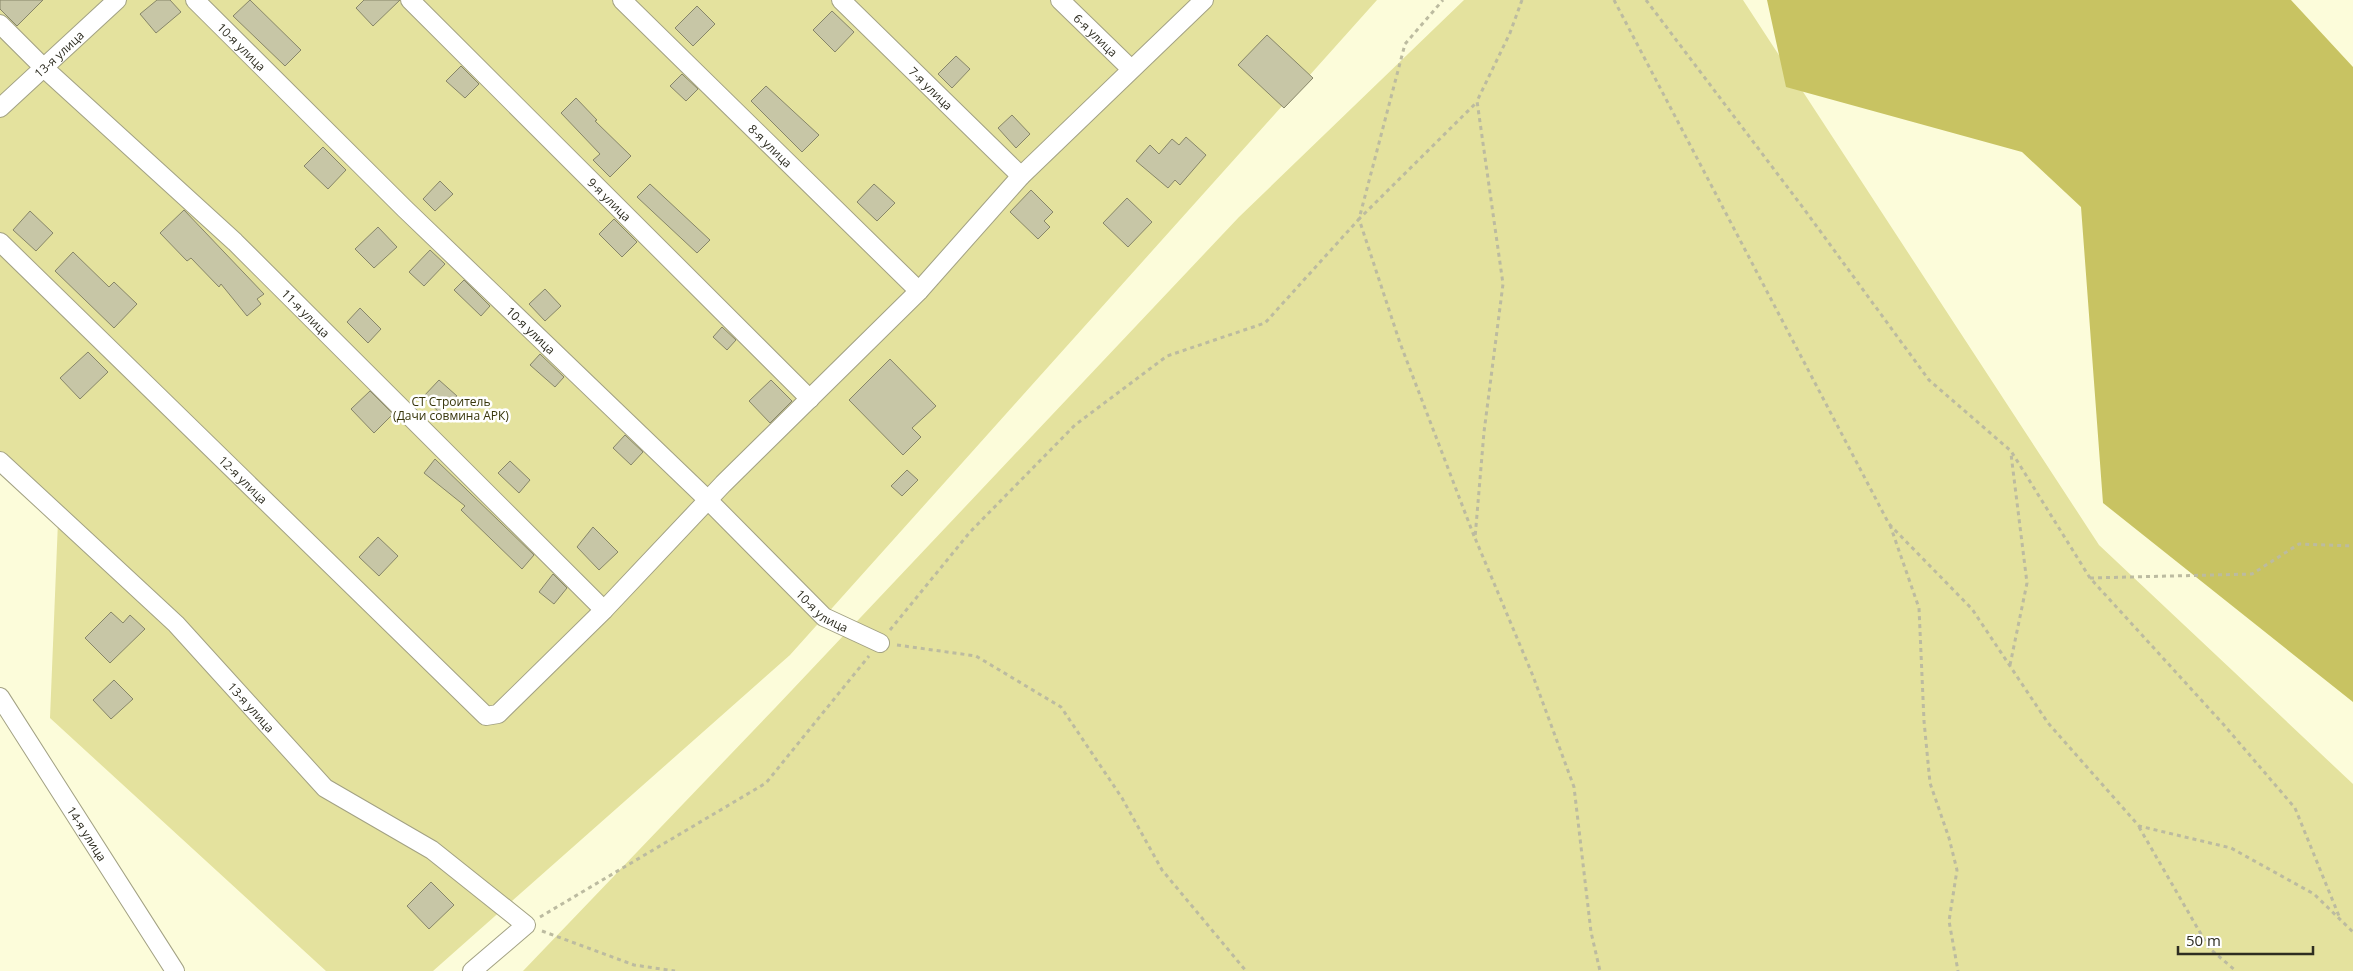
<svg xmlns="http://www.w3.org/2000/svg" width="2353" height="971" font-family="'Open Sans',sans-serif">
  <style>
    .green { fill: #e4e29e }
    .forest { fill: #c8c362 }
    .building { fill: #c7c6a6; stroke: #878668 }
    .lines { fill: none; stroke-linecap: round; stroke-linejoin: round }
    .street-casing { stroke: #a2a183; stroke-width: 20 }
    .path { stroke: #bcbba0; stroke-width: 3; stroke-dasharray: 4 4; stroke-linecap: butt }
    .street { stroke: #fff; stroke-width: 18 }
    .labels { text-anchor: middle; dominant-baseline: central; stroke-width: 5; stroke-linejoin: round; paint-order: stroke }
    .street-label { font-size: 12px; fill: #2e2d21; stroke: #fff }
    .park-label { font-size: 12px; fill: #37350a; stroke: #fff }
  </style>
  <rect width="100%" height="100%" fill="#fcfcda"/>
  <g class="green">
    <polygon points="0,0 1377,0 790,655 433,971 326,971 50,718 58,521 0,454"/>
    <polygon points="1464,0 1743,0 2099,545 2353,784 2353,971 523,971 775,708 1239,217"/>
  </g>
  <polygon class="forest" points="1767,0 2291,0 2353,67 2353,702 2103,503 2081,207 2022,152 1786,87"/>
  <g class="building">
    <polygon points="0,0 43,0 17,26 0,9"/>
    <polygon points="157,0 170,0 181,12 156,33 140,14"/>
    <polygon points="250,0 301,50 285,66 233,16"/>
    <polygon points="364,0 400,0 373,26 356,8"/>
    <polygon points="697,6 715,24 693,46 675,28"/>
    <polygon points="832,11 854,32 835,52 813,30"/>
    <polygon points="1267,35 1313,78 1284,108 1238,65"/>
    <polygon points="956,56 970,69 952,88 938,74"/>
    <polygon points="461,66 479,84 465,98 446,81"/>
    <polygon points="682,74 698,89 686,101 670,86"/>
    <polygon points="766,86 819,135 802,152 751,101"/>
    <polygon points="576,98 597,120 595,121 631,156 610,177 593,160 600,154 561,113"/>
    <polygon points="1012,115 1030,134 1016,148 998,128"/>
    <polygon points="1186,137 1206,155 1180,185 1175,180 1168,188 1136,161 1150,145 1159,154 1172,139 1179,145"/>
    <polygon points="323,147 346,170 328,189 304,166"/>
    <polygon points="440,181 453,194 435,211 423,199"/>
    <polygon points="650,184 710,240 697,253 637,197"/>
    <polygon points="874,184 895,203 877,221 857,202"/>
    <polygon points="1031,190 1053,212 1044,221 1050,227 1038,239 1010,212"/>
    <polygon points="1127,198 1152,222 1128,247 1103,223"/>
    <polygon points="184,210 264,294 257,299 261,304 247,316 221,284 219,287 191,258 187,261 160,233"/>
    <polygon points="30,211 53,233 36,251 13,230"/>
    <polygon points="614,219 637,242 622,257 599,234"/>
    <polygon points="378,227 397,247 374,268 355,249"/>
    <polygon points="430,250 445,264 424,286 409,272"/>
    <polygon points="73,252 109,287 114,282 137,304 114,328 55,271"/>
    <polygon points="464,280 490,306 481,316 454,290"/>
    <polygon points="545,289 561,306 545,321 529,304"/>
    <polygon points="360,308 381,329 368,343 347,322"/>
    <polygon points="722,327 736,340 727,350 713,337"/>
    <polygon points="88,352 108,372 80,399 60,378"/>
    <polygon points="540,354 564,377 555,387 530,365"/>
    <polygon points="890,359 936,406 912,428 921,437 903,455 849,400"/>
    <polygon points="439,380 457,396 440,413 423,397"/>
    <polygon points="771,380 792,401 770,423 749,401"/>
    <polygon points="370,391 393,414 374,433 351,409"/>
    <polygon points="625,435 643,452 631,465 613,448"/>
    <polygon points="435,459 534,555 522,569 461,510 465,506 424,473"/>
    <polygon points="510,461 530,480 519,493 498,473"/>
    <polygon points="907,470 918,480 902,496 891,486"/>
    <polygon points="593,527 618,552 599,570 577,547"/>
    <polygon points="378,537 398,556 379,576 359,557"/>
    <polygon points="553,574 567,588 554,604 539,592"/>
    <polygon points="111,612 123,623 130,615 145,629 110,663 85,638"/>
    <polygon points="114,680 133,699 111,719 93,700"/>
    <polygon points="431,882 454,905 429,929 407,906"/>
  </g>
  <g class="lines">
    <g class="street-casing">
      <g id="street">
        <path id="s1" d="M195,0L405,209L708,500L824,617L880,643"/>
        <path id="s2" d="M410,0L810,399"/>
        <path id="s3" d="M622,0L919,291"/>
        <path id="s4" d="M841,0L1021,176"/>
        <path id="s5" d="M1060,0L1131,69"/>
        <path id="s6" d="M0,24L44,68L235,242L604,610"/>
        <path id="s7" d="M0,108L117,0"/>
        <path id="s8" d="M0,242L486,716L498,714L604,610L723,484L919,291L1021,176L1204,0"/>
        <path id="s9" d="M0,461L176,624L325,788L432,850L526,925L472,971"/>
        <path id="s10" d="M0,697L175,971"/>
      </g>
    </g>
    <g class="path">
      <polyline points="1522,0 1510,33 1477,101 1503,284 1484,432 1475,538 1533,676 1574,787 1591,932 1600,971"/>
      <polyline points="1614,0 1889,524 1972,609 2048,723 2139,826 2231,848 2314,894 2353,932"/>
      <polyline points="1646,0 1804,209 1929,380 2011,451 2090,578 2224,725 2295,808 2339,916"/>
      <polyline points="1890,525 1919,608 1924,721 1930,783 1949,838 1957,870 1949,921 1958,971"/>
      <polyline points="1474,536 1400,343 1359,219 1477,102"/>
      <polyline points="2090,578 2252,574 2299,544 2353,546"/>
      <polyline points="890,630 970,532 1075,425 1167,356 1265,323 1359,219 1405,44 1443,0"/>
      <polyline points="897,645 976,656 1061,707 1122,798 1162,870 1246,971"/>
      <polyline points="2010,665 2027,583 2011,454"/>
      <polyline points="2139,827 2209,948 2236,971"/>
      <polyline points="540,917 766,783 869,656"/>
      <polyline points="542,931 634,965 675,971"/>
    </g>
    <use href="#street" class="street"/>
  </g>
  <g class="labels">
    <g class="street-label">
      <text stroke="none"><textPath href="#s5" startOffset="50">6-я улица</textPath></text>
      <text stroke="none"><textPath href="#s1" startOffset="66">10-я улица</textPath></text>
      <text stroke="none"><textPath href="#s7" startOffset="80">13-я улица</textPath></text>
      <text stroke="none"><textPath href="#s4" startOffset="126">7-я улица</textPath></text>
      <text stroke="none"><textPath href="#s3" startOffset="208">8-я улица</textPath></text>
      <text stroke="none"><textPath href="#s2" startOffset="282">9-я улица</textPath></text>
      <text stroke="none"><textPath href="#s6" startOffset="421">11-я улица</textPath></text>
      <text stroke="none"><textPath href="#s1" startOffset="471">10-я улица</textPath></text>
      <text stroke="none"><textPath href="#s8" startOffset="340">12-я улица</textPath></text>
      <text stroke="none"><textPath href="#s1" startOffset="876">10-я улица</textPath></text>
      <text stroke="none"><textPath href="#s9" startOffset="352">13-я улица</textPath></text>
      <text stroke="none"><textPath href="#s10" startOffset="162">14-я улица</textPath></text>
    </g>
    <g class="park-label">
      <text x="451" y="401">СТ Строитель<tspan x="451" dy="14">(Дачи совмина АРК)</tspan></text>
    </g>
  </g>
  <path d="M2178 946v8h135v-8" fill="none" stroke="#2e2d21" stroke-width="2.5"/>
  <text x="2186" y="946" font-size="15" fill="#2e2d21" stroke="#ffffff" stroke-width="4" paint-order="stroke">50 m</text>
</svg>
